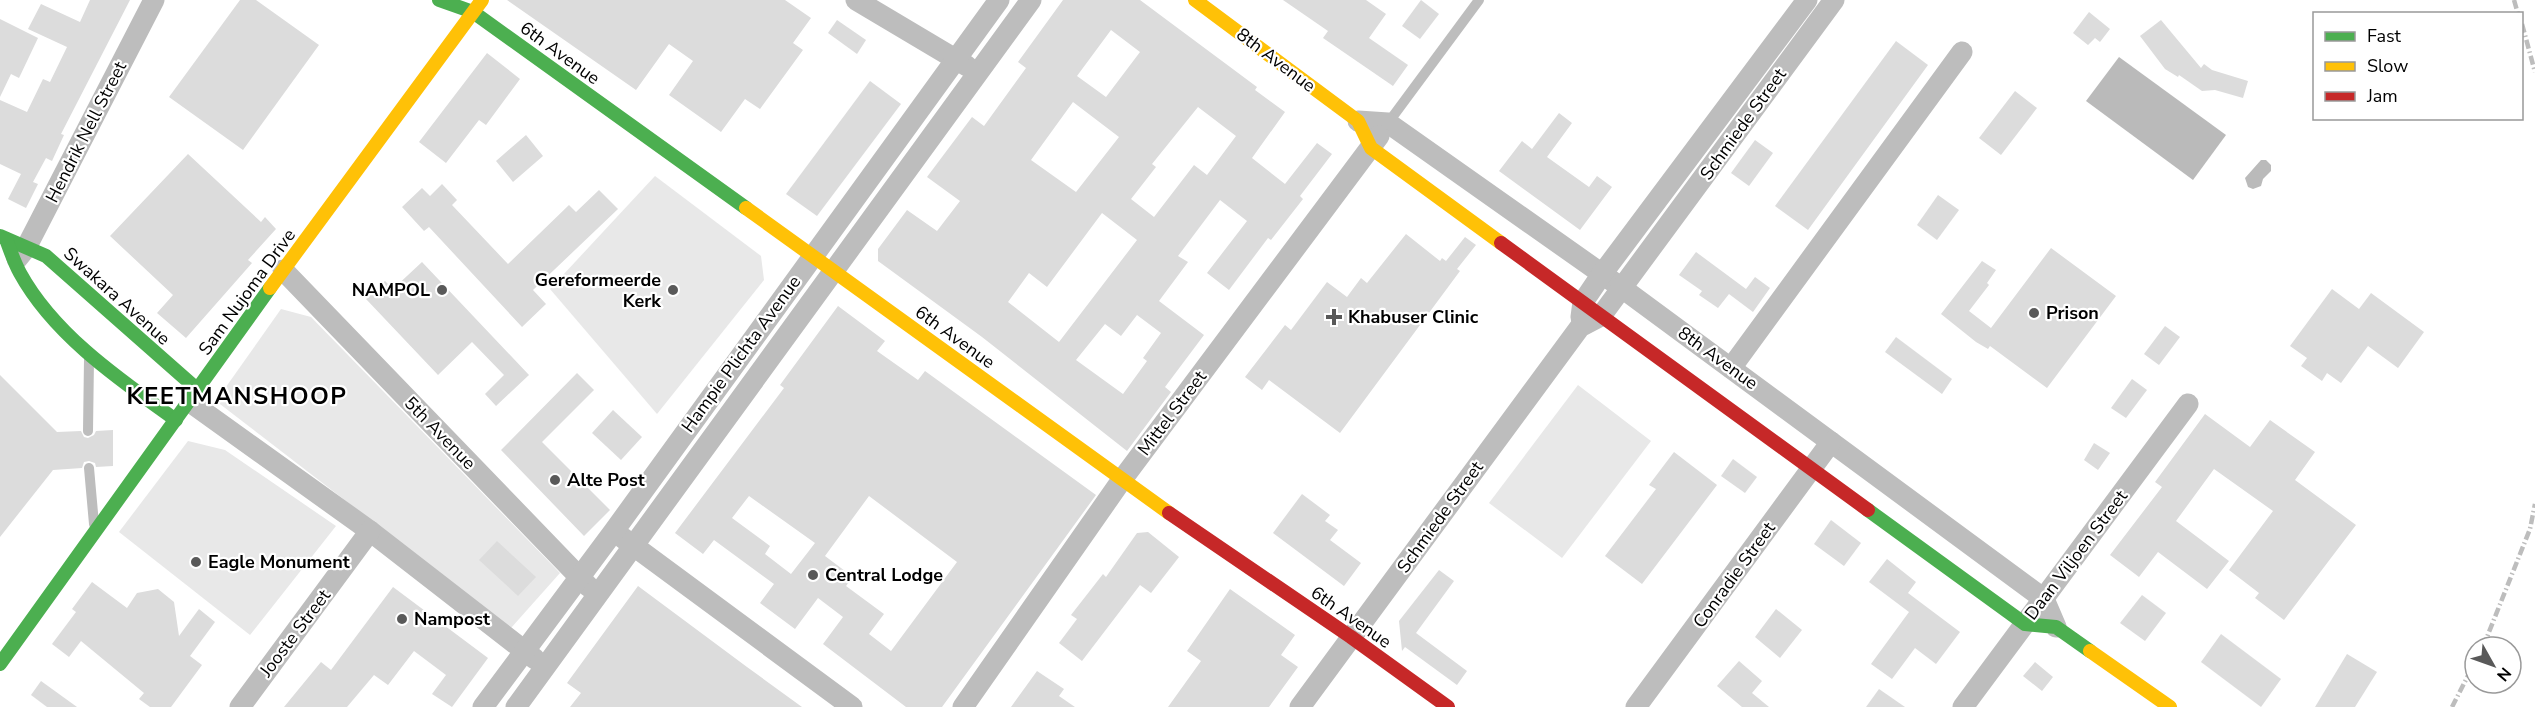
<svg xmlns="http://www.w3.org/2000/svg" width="2535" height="707" font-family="'Nunito Sans',sans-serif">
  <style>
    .green { fill: #e8e8e8 }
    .water { fill: #bababa }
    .building { fill: #dcdcdc; fill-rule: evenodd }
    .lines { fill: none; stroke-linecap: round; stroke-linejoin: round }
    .lane { stroke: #bdbdbd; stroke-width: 10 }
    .street { stroke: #bdbdbd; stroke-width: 21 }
    .fast { stroke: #4caf50; stroke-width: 14 }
    .slow { stroke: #ffc107; stroke-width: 14 }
    .jam { stroke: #c62828; stroke-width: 14 }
    .rail { stroke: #bdbdbd; stroke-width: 4.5; stroke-dasharray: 9 3 1.5 3; stroke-linecap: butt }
    .poi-dot { fill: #595959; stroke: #fff; stroke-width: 2 }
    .labels { text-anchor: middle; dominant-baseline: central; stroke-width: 4.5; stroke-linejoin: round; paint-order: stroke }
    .street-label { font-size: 18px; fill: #000; stroke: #fff }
    .poi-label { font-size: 18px; font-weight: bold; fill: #000; stroke: #fff; text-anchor: start }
    .district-label { font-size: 24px; font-weight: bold; letter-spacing: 1.5px; fill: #000; stroke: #fff }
  </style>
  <rect width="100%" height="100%" fill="#fff"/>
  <g class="green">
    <polygon points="655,176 761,256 764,280 657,414 550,289"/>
    <polygon points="281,309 311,317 560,573 511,628 216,401"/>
    <polygon points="1578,385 1651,441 1562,558 1489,503"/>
    <polygon points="188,441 225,450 336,526 250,635 119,532"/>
  </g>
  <g class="water">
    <polygon points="2119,57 2226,135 2193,180 2086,101"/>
    <polygon points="2261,160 2266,160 2271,165 2271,171 2263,179 2261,186 2253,189 2248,187 2245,178"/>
  </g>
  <g class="building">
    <polygon points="90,0 130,0 61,134 64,135 52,161 46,158 33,182 38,184 26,208 8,199 21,174 0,164 0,100 27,112 43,79 50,82 67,47 28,29 41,4 80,22"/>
    <polygon points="240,0 256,0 319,45 243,150 169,97"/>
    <polygon points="507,0 785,0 811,18 793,43 803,50 760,109 745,99 721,132 669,95 693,61 669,44 636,90"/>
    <path d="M1063,0H1140L1257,87L1255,90L1285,112L1252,158L1285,184L1317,143L1332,154L1300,196L1303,199L1271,240L1268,238L1229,290L1207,273L1247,221L1220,200L1178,256L1188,262L1159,301L1204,335L1165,387L1171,392L1127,451L982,337L878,261V249L907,210L937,231L960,201L927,177L972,117L984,126L1026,68L1018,62ZM1111,30L1140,52L1106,97L1077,76ZM1073,102L1119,137L1076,192L1031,160ZM1198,107L1236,136L1207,175L1194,165L1154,217L1131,199L1156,167L1152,164ZM1102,213L1137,240L1059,342L1008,302L1029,273L1047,287ZM1137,315L1161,333L1143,358L1147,361L1123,394L1076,360L1105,324L1121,336Z"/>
    <polygon points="1283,0 1366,0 1386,14 1369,38 1408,65 1393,86 1323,38 1328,31"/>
    <polygon points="1421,0 1439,14 1420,39 1402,26"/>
    <polygon points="2089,12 2110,29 2100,42 2095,38 2088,45 2073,33"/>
    <polygon points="0,19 38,38 19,78 11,74 0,97"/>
    <polygon points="837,20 866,40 857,54 828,33"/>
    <polygon points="2161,20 2201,68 2204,64 2212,70 2248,81 2243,98 2215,90 2202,91 2179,75 2178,77 2165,69 2140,36"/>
    <polygon points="1896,41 1928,65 1808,230 1775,206"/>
    <polygon points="487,53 520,79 486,125 479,120 446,163 419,142"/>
    <polygon points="870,81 901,104 817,216 786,194"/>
    <polygon points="2015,91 2037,108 2001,155 1979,138"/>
    <polygon points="1559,113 1572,123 1547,157 1589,187 1597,176 1612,187 1580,230 1499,171 1522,141 1532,149"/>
    <polygon points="526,135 543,156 513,182 496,161"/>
    <polygon points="1755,140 1773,153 1749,186 1731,173"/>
    <polygon points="188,154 261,222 265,217 276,229 248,260 252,263 186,338 157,313 173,295 110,236"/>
    <polygon points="442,184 457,200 452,205 508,264 569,205 576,212 599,190 618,209 533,290 546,304 522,327 429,227 424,231 402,207 422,188 430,196"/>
    <polygon points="1938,195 1959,210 1937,240 1917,225"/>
    <polygon points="1406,234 1440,261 1442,258 1446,261 1465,237 1476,245 1457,269 1460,271 1340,433 1269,380 1262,390 1245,377 1285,325 1291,330 1327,282 1347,297 1361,278 1367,283"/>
    <polygon points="2051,248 2116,296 2047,388 1990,346 1988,349 1976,342 1941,314 1982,261 1996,270 1987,283 1989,285 1969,311 1991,328"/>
    <polygon points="1696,252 1746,289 1755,277 1770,288 1753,312 1729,294 1718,308 1699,295 1702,291 1679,275"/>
    <polygon points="422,262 529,375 496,406 485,394 504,375 472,342 438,375 366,299 385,281 393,289"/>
    <polygon points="2332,289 2359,309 2371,293 2424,332 2398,368 2368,346 2341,383 2327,373 2322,381 2301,366 2307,358 2290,346"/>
    <path d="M838,306L885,341L877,351L918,380L925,371L1096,495L942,707H906L823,644L843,617L818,598L795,629L760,603L774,584L714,540L703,554L675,533L784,388L780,385ZM749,496L815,543L791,574L765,554L770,546L732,518ZM869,496L957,562L891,651L869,634L884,614L846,586L853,577L825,556Z"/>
    <polygon points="2165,326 2180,337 2159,365 2144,354"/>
    <polygon points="1896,337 1952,379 1942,394 1885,352"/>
    <polygon points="577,373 594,390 542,442 610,510 584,536 501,450"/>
    <polygon points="0,375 57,432 81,431 84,437 88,438 94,435 96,431 113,430 113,466 96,467 95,463 89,461 84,462 82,468 53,470 0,537"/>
    <polygon points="2132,379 2147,390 2126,418 2111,408"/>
    <polygon points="613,410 642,437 621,460 592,433"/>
    <polygon points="2205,414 2250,447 2270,420 2315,452 2295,480 2356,525 2284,620 2255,598 2259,593 2229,570 2273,511 2214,469 2176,521 2229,561 2207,589 2158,552 2139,577 2110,555 2162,487 2155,482"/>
    <polygon points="2094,443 2110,453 2098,470 2084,460"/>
    <polygon points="1674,452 1717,485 1642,584 1605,556 1656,489 1649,485"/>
    <polygon points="1733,459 1757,477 1745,493 1721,476"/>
    <polygon points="1302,494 1330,515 1325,521 1338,530 1330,540 1361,563 1344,586 1273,533"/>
    <polygon points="1831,520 1861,543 1844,566 1814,544"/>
    <polygon points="1148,532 1179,557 1151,593 1140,585 1082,661 1059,643 1077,619 1071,615 1103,574 1106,577 1137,533"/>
    <polygon points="497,541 536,577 518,596 479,560"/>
    <polygon points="1887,559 1916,582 1908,593 1960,632 1936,664 1915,648 1892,679 1871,664 1909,612 1869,582"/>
    <polygon points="1439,570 1454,581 1416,633 1467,671 1457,685 1405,647 1402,651 1399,621"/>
    <polygon points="92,582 127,608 137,593 158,589 174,602 179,636 199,609 215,622 190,656 202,665 171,707 150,707 139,699 144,693 81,641 69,657 52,644 76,612 72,609"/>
    <polygon points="638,586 747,667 802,707 570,707 581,693 567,683"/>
    <polygon points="393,587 488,658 452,707 432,694 446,675 414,651 388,685 374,675 347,707 284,707 321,662 331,670"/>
    <polygon points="1230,589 1295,635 1281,655 1298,667 1269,707 1168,707 1201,661 1187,651"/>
    <polygon points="2142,595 2166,613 2145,641 2120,623"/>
    <polygon points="1776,609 1802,630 1780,658 1755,637"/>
    <polygon points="2221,634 2281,679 2261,707 2201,662"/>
    <polygon points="2347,654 2377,672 2355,707 2315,707"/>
    <polygon points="1739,661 1762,681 1752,693 1769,707 1742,707 1717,686"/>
    <polygon points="2035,662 2053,677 2042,691 2023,676"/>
    <polygon points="1037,671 1064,689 1059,696 1075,707 1011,707"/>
    <polygon points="41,681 77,707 47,707 31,695"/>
    <polygon points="1879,689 1905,707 1866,707"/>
  </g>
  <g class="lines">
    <g class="lane">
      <polyline points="1388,123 1479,0"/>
      <polyline points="88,431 89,359"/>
      <polyline points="89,468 94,524"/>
    </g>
    <g class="street">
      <polyline points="856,0 967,66"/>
      <polyline points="1358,121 1388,123 1622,288 2044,599 2056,627"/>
      <polyline points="17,259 26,248 154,0"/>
      <polyline points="283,270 589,587"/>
      <polyline points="1581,317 1583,302 1602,274 1807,0"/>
      <polyline points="1731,368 1962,52"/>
      <polyline points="190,402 370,531 535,659"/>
      <polyline points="623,538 852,707"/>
      <polyline points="240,707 370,531"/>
      <polyline points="483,707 614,531 999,0"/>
      <polyline points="516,707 1031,0"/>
      <polyline points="963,707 1121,481 1379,136"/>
      <polyline points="1300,707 1580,327 1601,316 1834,0"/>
      <polyline points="1636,707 1831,442"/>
      <polyline points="1963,707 2188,404"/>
    </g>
    <g class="fast">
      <polyline points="439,0 473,12 746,208"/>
      <polyline points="0,236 46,256 198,390"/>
      <path d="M6,239C10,250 14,262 20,273C54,335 120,380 176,420"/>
      <polyline points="1868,510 2025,624 2056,627 2090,651"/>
      <polyline points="0,664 270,288"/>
    </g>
    <g class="slow">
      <polyline points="1195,0 1358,121 1371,148 1501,243"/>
      <polyline points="746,208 1169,513"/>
      <polyline points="270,288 482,0"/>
      <polyline points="2090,651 2170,707"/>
    </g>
    <g class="jam">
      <polyline points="1501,243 1868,510"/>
      <polyline points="1169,513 1351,637 1448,707"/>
    </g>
    <g class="rail">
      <polyline points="2514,0 2518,14"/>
      <polyline points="2522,24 2535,72"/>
      <polyline points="2483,647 2530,529 2535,504"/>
      <polyline points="2452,707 2475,662"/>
    </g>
  </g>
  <g class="poi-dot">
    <circle cx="442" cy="290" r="6"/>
    <circle cx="673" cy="290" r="6"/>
    <circle cx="2034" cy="313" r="6"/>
    <path d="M1331 308h6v6h6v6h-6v6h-6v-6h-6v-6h6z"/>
    <circle cx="555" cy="480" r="6"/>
    <circle cx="196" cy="562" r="6"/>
    <circle cx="813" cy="575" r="6"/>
    <circle cx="402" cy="619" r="6"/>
  </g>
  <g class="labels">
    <g class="street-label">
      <text transform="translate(560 53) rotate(36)">6th Avenue</text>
      <text transform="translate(1276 60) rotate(37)">8th Avenue</text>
      <text transform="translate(1743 124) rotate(-54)">Schmiede Street</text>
      <text transform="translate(86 132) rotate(-63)">Hendrik Nell Street</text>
      <text transform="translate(247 292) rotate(-54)">Sam Nujoma Drive</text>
      <text transform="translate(117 296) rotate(42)">Swakara Avenue</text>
      <text transform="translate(955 337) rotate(36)">6th Avenue</text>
      <text transform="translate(741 354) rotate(-54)">Hampie Plichta Avenue</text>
      <text transform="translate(1718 358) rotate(36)">8th Avenue</text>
      <text transform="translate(1172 413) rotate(-53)">Mittel Street</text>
      <text transform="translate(440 433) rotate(46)">5th Avenue</text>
      <text transform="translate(1440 517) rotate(-54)">Schmiede Street</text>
      <text transform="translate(2076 555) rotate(-53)">Daan Viljoen Street</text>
      <text transform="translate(1734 575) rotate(-54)">Conradie Street</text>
      <text transform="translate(1351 617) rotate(35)">6th Avenue</text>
      <text transform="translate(295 633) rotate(-53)">Jooste Street</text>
    </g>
    <g class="poi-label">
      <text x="661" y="280" text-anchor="end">Gereformeerde<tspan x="661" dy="21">Kerk</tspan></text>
      <text x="430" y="290" text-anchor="end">NAMPOL</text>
      <text x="2046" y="313">Prison</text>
      <text x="1348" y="317">Khabuser Clinic</text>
      <text x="567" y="480">Alte Post</text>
      <text x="208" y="562">Eagle Monument</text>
      <text x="825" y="575">Central Lodge</text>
      <text x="414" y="619">Nampost</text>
    </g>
    <g class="district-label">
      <text x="237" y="396">KEETMANSHOOP</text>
    </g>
  </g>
  <rect x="2313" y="12" width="210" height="108" fill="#ffffff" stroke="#999999" stroke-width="1.5"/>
  <rect x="2325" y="32" width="30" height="9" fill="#4caf50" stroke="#999999" stroke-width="1.5"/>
  <text x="2367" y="42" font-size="18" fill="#000000">Fast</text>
  <rect x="2325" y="62" width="30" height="9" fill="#ffc107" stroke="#999999" stroke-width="1.5"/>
  <text x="2367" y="72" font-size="18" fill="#000000">Slow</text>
  <rect x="2325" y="92" width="30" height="9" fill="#c62828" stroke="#999999" stroke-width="1.5"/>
  <text x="2367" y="102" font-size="18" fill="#000000">Jam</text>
  <g transform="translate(2493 665) rotate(130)"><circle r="28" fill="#ffffff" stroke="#999999" stroke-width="1.5"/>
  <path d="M0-4.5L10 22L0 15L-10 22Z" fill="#595959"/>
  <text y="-9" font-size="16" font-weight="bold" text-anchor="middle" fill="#000000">N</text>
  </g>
</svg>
